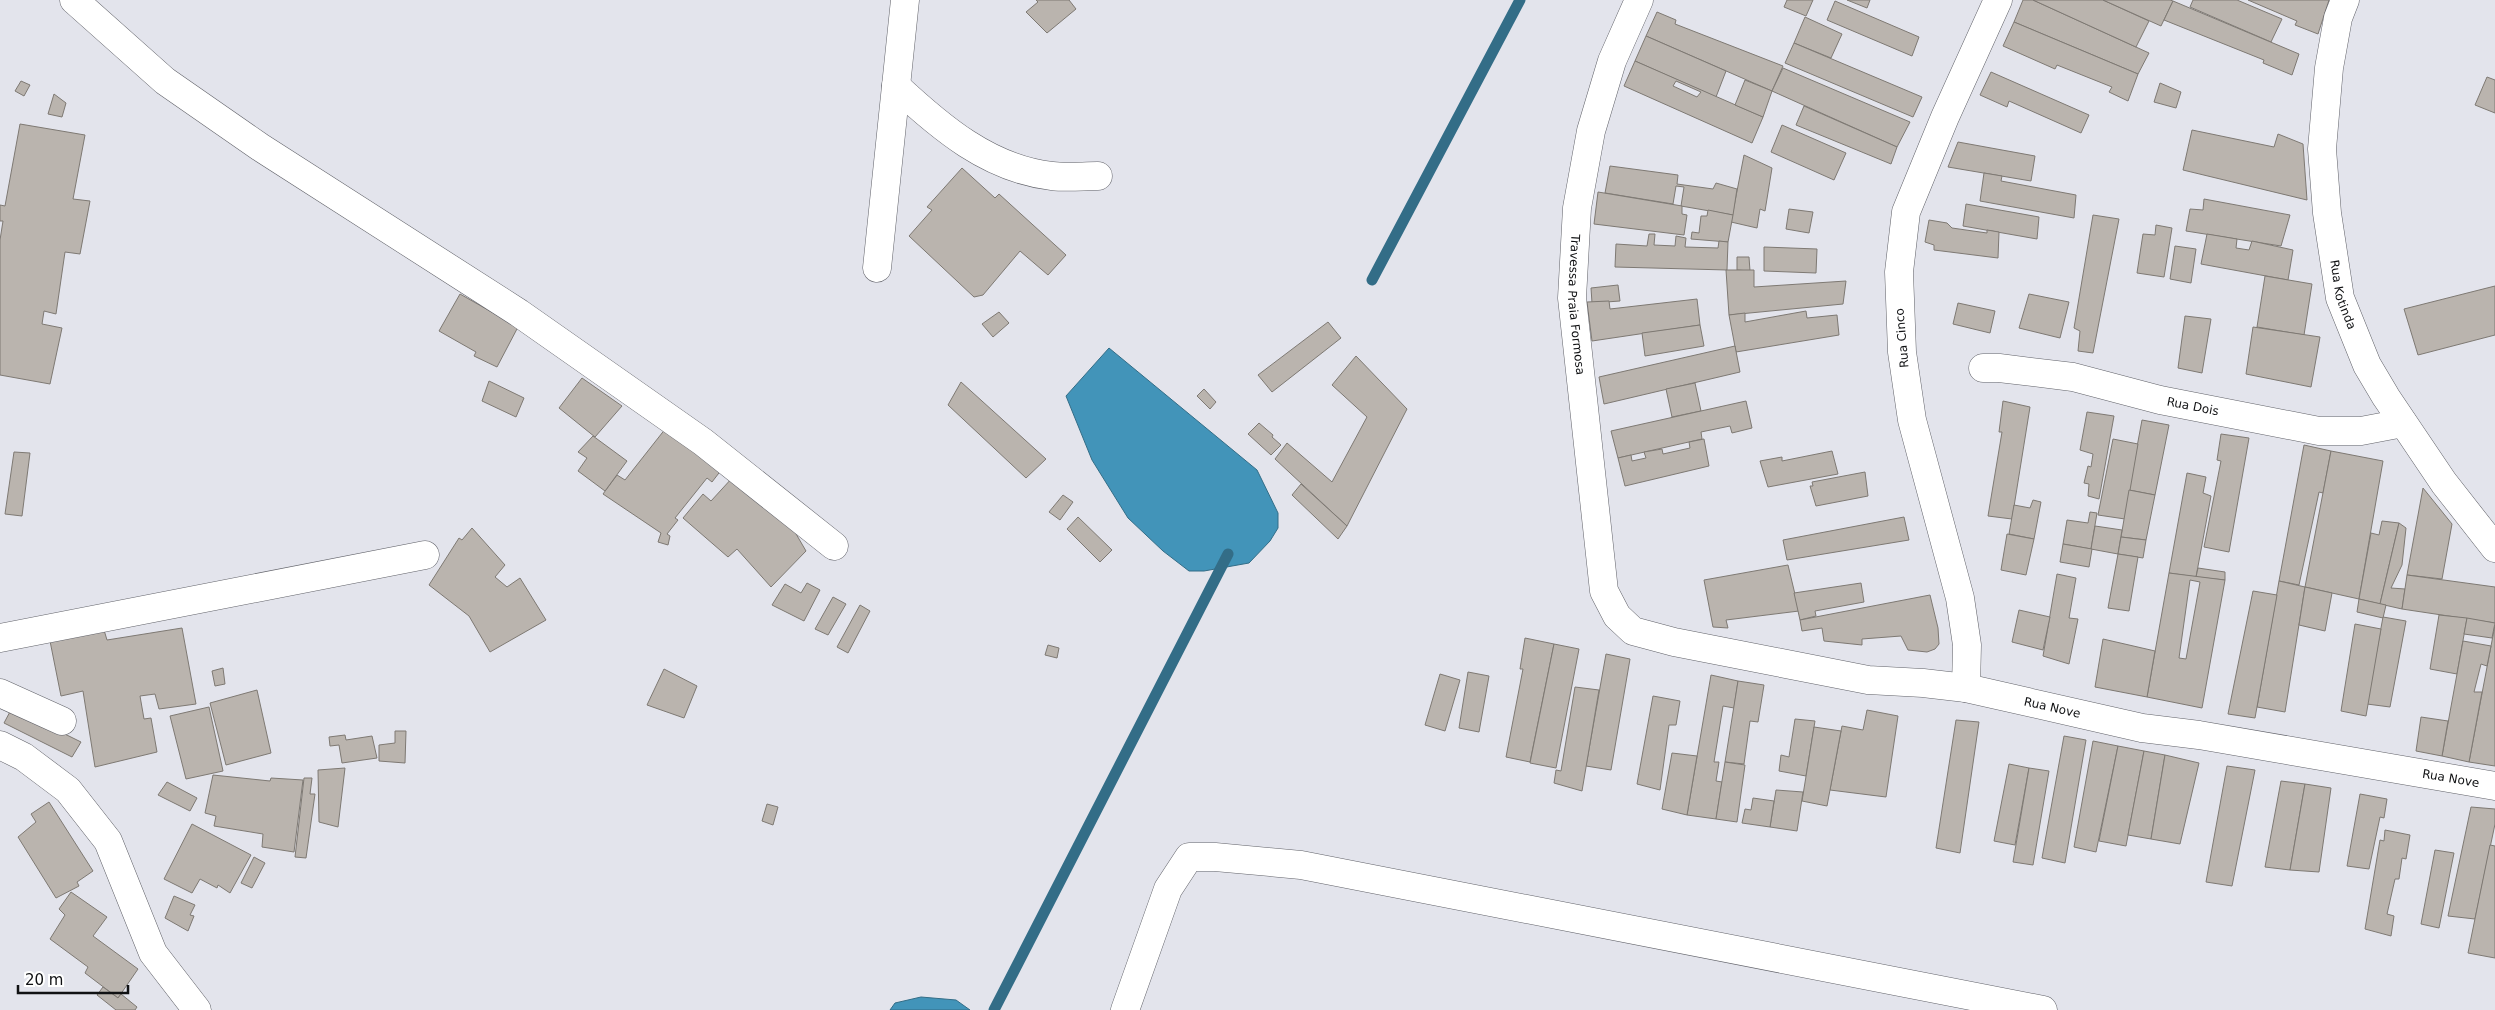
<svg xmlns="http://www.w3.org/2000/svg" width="2495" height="1010" font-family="'DejaVu Sans',sans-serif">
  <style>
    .water { fill: #4294b9; stroke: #336d87 }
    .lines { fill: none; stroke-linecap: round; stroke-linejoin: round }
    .stream { stroke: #336d87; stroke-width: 11 }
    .building { fill: #bab4ae; stroke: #7e7973; fill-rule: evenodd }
    .minor-casing { stroke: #616269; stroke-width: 29 }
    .minor { stroke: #fff; stroke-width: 28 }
    .labels { text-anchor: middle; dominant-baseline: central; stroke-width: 5; stroke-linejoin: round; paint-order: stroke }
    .street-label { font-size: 12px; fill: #101113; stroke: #fff }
  </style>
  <rect width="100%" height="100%" fill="#e3e4ec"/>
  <g class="water">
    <polygon points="1109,348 1257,470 1278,513 1278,528 1270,541 1249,563 1204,571 1189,571 1163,551 1128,518 1092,460 1066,396"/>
    <polygon points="921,997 956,1000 970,1010 890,1010 895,1003"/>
  </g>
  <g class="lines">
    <g class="stream">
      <polyline points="1372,280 1520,0"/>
      <polyline points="994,1010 1228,554"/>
    </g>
  </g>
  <g class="building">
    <polygon points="1036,0 1069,0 1076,9 1047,33 1026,12 1038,2"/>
    <polygon points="1787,0 1813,0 1806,16 1784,7"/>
    <polygon points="1847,0 1870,0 1867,8"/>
    <polygon points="2023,0 2033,0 2149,53 2138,74 2014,22"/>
    <polygon points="2033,0 2103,0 2149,21 2136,47"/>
    <polygon points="2103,0 2170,0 2173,1 2161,26"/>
    <polygon points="2193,0 2237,0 2282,19 2271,42 2190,7"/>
    <polygon points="2248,0 2329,0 2318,34 2295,25 2297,21"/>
    <polygon points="1835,1 1919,37 1912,56 1827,20"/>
    <polygon points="2173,1 2299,54 2292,75 2263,63 2264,60 2164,20"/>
    <polygon points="1657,12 1676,20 1675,24 1783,66 1772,91 1646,36"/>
    <polygon points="1805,17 1842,34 1831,58 1794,43"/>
    <polygon points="2014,22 2138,74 2128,101 2109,92 2112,87 2057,65 2055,69 2003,46"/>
    <polygon points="1646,36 1726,71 1716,97 1635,61"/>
    <polygon points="1794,43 1922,97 1913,117 1785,63"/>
    <path d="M1635,61L1763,117L1752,143L1624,86ZM1676,81L1701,92L1697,97L1673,86Z"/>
    <polygon points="1783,68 1910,122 1897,147 1772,91"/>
    <polygon points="1991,72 2089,115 2081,133 2009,101 2007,107 1980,95"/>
    <polygon points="2487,77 2495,80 2495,113 2475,105"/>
    <polygon points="1745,80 1772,91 1763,117 1735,105"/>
    <polygon points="21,81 30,85 24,96 15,91"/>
    <polygon points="2160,83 2181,92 2176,108 2154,102"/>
    <polygon points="54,94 66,103 62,117 48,114"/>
    <polygon points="1804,106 1897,147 1891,164 1796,125"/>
    <polygon points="20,124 85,135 73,199 90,201 80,254 65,252 56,314 44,311 42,324 62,328 50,384 0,375 0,240 3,221 0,221 0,205 5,206"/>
    <polygon points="1782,125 1846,153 1834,180 1771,152"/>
    <polygon points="2192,130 2274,147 2278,134 2303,144 2307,200 2183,170"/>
    <polygon points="1958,142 2035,156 2031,181 1948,167"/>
    <polygon points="1744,155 1772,168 1765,211 1760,209 1757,228 1731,222"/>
    <polygon points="1610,166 1678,175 1677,184 1713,189 1716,183 1737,189 1733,215 1681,206 1684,187 1676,186 1673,204 1605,193"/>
    <polygon points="962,168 995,198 999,194 1066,255 1048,275 1020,251 983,295 974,297 909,236 932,210 927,207"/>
    <polygon points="1984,173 2002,176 2001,181 2076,195 2074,218 1980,201"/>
    <polygon points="1598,192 1682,206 1682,214 1687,215 1684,235 1594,224"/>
    <polygon points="2204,199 2290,215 2281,246 2186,231 2190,209 2203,210"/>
    <polygon points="1966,204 2039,217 2037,239 1963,226"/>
    <polygon points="1789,209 1813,212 1809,233 1786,229"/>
    <polygon points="1708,210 1733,215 1728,242 1691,239 1692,232 1699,233 1701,216 1707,216"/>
    <polygon points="2093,215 2119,219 2093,353 2078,351 2080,331 2074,328"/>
    <polygon points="1929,220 1947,223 1952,228 1987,233 1987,230 1999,232 1998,258 1934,250 1934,245 1925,242"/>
    <polygon points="2156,225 2172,228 2164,277 2137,273 2143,234 2155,235"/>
    <polygon points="1649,234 1655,234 1654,245 1675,246 1676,236 1686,238 1685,247 1718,248 1719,241 1728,242 1727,270 1615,267 1616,244 1647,246"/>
    <polygon points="2207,234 2237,239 2236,248 2249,250 2252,241 2293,250 2288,280 2201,264"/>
    <polygon points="2175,246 2196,249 2191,283 2170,279"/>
    <polygon points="1764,247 1817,249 1816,273 1764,271"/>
    <polygon points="1737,257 1749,257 1750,271 1737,270"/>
    <polygon points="1726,270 1754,270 1754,287 1846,281 1843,304 1729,315"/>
    <polygon points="2265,276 2312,284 2304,335 2257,327"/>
    <polygon points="1618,285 1620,301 1592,303 1591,288"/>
    <polygon points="2495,286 2495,335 2418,355 2404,309"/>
    <polygon points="460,294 518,327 497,367 474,356 476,352 439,331"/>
    <polygon points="2029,294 2069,302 2060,338 2019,328"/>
    <polygon points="1697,299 1700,325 1592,341 1587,302 1609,301 1610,309"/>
    <polygon points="1958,303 1995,311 1990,333 1953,324"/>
    <polygon points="1806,311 1807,318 1837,315 1839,335 1736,352 1729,315 1745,313 1745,322"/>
    <polygon points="999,312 1009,323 993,337 982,324"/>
    <polygon points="2185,316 2211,319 2202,373 2178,368"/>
    <polygon points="1328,322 1341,338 1272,392 1258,375"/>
    <polygon points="1700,325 1704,346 1645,356 1642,333"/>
    <polygon points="2253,327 2320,337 2311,387 2246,374"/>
    <polygon points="1735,346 1740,372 1604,404 1599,377"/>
    <polygon points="1356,356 1407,409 1347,526 1275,459 1287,443 1332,482 1367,417 1332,385"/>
    <polygon points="582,378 622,406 595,437 559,408"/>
    <polygon points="489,381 524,398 516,417 482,401"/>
    <polygon points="961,382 1046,459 1026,478 948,405"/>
    <polygon points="1695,383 1701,411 1672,417 1666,389"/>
    <polygon points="1204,389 1216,402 1210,409 1197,396"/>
    <polygon points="1746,401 1752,428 1732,433 1730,426 1701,432 1702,439 1618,458 1611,431"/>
    <polygon points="2003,401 2030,407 2012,519 1988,516 2002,432 1999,432"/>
    <polygon points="2087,412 2114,416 2099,499 2088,496 2089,484 2084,483 2088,466 2091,467 2093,454 2080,450"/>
    <polygon points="2142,420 2169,425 2155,495 2129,490"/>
    <polygon points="1259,423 1273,435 1272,437 1281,445 1271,455 1248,434"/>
    <polygon points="666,428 722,469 712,482 707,478 675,518 678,520 667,534 670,536 668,545 658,542 661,533 603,494 617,475 625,480"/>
    <polygon points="2221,434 2249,438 2229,552 2204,547 2221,461 2217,460"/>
    <polygon points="593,436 627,461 605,491 578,471 587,458 578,452"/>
    <polygon points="1704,439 1709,466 1625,486 1618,458 1631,455 1632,461 1646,458 1644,452 1662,449 1663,454 1690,448 1689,442"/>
    <polygon points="2113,439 2138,444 2125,519 2098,515"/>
    <polygon points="2304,445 2331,451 2323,493 2319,492 2299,585 2279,581"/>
    <polygon points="1832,451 1838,474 1768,487 1760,461 1782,457 1782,461"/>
    <polygon points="2331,451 2383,461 2359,599 2305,587"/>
    <polygon points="14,452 30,453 22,516 5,514"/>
    <polygon points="1865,472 1868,496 1816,506 1810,486 1813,486 1812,482"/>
    <polygon points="2187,473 2206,477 2203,493 2211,496 2196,577 2169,573"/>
    <polygon points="733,477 792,527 806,551 771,587 737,549 728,557 683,518 703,494 711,501"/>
    <polygon points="1301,484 1347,526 1338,539 1292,495"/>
    <polygon points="2423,488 2452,524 2442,579 2407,575"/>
    <polygon points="2129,490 2155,495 2146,540 2121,537"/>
    <polygon points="1063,495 1073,502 1060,520 1049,512"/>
    <polygon points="2033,500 2041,502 2034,539 2009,534 2014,505 2030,508"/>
    <polygon points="2090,512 2097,513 2091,549 2063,544 2067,520 2088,523"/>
    <polygon points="1078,517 1112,550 1100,562 1067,529"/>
    <polygon points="1904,517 1909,540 1787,560 1783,540"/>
    <polygon points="2382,521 2399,523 2380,604 2359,599 2371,533 2379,535"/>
    <polygon points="2399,523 2406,528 2402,565 2391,588 2405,589 2402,609 2380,604"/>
    <polygon points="2095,526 2122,530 2118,554 2091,549"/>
    <polygon points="472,528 505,565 495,577 507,587 520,578 546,620 490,652 469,616 429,585 459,538 462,540"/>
    <polygon points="2007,534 2034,539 2026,575 2001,570"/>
    <polygon points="2121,537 2146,540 2143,558 2118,554"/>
    <polygon points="2063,544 2092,549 2089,567 2060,562"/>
    <polygon points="2118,554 2138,557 2129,611 2108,608"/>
    <polygon points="1788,565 1799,611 1726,620 1728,628 1713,627 1704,580"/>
    <polygon points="2198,568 2225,572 2225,580 2196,577"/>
    <path d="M2169,573L2225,580L2202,708L2147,697ZM2190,580L2200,582L2186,659L2179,658Z"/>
    <polygon points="2057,574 2076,578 2069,618 2078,619 2069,664 2043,656"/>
    <polygon points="2407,575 2495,587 2495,623 2402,609"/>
    <polygon points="2279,581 2305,587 2285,712 2257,707"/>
    <polygon points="807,583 820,590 804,621 772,605 785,584 801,593"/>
    <polygon points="1861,583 1864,602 1815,611 1816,616 1800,620 1794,593"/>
    <polygon points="2305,587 2332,593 2325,631 2299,625"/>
    <polygon points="2253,591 2277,595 2255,718 2228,714"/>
    <polygon points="1930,595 1938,628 1939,644 1935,649 1927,652 1908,650 1901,636 1862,639 1862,645 1824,641 1822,628 1802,631 1800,620"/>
    <polygon points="833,597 846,604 828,635 815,629"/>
    <polygon points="2359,599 2386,605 2383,618 2357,612"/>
    <polygon points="860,605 870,611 848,653 837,647"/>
    <polygon points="2019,610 2050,617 2043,650 2012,642"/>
    <polygon points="2439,615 2467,618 2457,674 2430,669"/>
    <polygon points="2383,617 2406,621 2390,707 2367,704"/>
    <polygon points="2467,618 2495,623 2492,638 2464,634"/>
    <polygon points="2355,624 2381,629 2366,716 2341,711"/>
    <polygon points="2495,625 2495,766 2469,762"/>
    <polygon points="182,628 196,704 159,709 155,694 140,696 144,719 151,718 157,752 95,767 83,691 61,696 49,636 104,630 107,640"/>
    <polygon points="1525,638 1554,644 1530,762 1506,757 1523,669 1520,669"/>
    <polygon points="2103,639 2155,651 2147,697 2095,687"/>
    <polygon points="2463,641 2491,646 2487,666 2481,664 2474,692 2482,692 2469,762 2442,756"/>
    <polygon points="1554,644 1579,649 1556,768 1530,763"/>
    <polygon points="1048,645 1059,648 1057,658 1045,655"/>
    <polygon points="1606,654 1630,659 1611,770 1586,766"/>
    <polygon points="223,668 225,684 215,686 212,671"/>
    <polygon points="664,669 697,686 684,718 647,705"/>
    <polygon points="1468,672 1489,676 1479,732 1459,728"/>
    <polygon points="1440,674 1460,680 1445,731 1425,725"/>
    <polygon points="1711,675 1738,681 1734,708 1723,706 1714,762 1719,762 1716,781 1722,782 1716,819 1687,815"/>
    <polygon points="1738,681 1764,685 1758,722 1750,721 1744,764 1725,762"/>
    <polygon points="1575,687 1599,690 1582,791 1554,783 1556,770 1561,771"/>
    <polygon points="257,690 271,753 226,765 210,703"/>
    <polygon points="1653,696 1680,701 1676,725 1669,725 1660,790 1637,784"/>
    <polygon points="209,707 223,771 186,779 170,716"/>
    <polygon points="12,708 81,742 72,757 4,723"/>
    <polygon points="1867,710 1898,716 1886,797 1830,790 1842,726 1863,730"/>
    <polygon points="2421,717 2448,721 2442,756 2416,751"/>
    <polygon points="1795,719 1815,721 1806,776 1779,771 1781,755 1789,757"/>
    <polygon points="1956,720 1979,722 1960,853 1936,848"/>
    <polygon points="1814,727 1841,731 1827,806 1802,801"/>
    <polygon points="395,731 406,731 405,763 379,761 379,745 395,743"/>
    <polygon points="345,735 346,740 372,736 377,758 342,763 339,745 330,746 329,737"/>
    <polygon points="2064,736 2086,740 2065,863 2042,858"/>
    <polygon points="2093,741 2118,746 2096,852 2074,847"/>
    <polygon points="2118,746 2144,751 2126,846 2099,841"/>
    <polygon points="2144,751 2165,755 2151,839 2128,835"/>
    <polygon points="1672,753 1697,756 1687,815 1662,809"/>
    <polygon points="2165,755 2199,763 2180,844 2151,839"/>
    <polygon points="1725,762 1745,765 1737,822 1716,819"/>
    <polygon points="2009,764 2029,768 2015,845 1994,841"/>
    <polygon points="2227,766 2255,770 2232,886 2206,882"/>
    <polygon points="345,768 338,827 319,822 318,770"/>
    <polygon points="2029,768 2049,771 2033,865 2013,862"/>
    <polygon points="213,775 270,781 271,778 303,780 294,852 262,847 263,834 214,826 216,816 205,813"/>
    <polygon points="304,778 312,778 310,794 315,794 306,858 295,857"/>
    <polygon points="2281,781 2305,784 2290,870 2265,867"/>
    <polygon points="167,782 197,798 190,811 158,795"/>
    <polygon points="2305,784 2331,788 2319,872 2290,870"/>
    <polygon points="1776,790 1803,792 1797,831 1770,827"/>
    <polygon points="2360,794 2387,799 2384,818 2380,817 2369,869 2347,866"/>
    <polygon points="1753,798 1774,801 1770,827 1742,823 1745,809 1751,810"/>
    <polygon points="49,802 93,871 77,882 79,886 56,898 18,837 36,822 31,814"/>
    <polygon points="767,804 778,807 773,825 762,821"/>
    <polygon points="2471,807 2495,809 2495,824 2475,919 2448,916"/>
    <polygon points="192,824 251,855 230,893 218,885 217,888 200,879 192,893 164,879"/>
    <polygon points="2385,830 2410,835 2406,859 2402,858 2399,879 2395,879 2387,914 2394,916 2391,936 2365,929 2380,840 2384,841"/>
    <polygon points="2490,845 2495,846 2495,958 2468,953"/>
    <polygon points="2435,850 2454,853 2439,928 2421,924"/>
    <polygon points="254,857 265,863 252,888 241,883"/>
    <polygon points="71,892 107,917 93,936 138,969 118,998 85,973 88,967 50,939 65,915 59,909"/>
    <polygon points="174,896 195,905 190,915 194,916 188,931 165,918"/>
    <polygon points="103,987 118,998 121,994 137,1007 135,1010 116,1010 97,995"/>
  </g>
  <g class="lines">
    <g class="minor-casing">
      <g id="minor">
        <polyline points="74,0 165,81 260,147 519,313 703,442 834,546"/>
        <path id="s1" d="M1639,0L1612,61L1591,131L1577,208L1572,298L1604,591L1617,616L1633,631L1674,642L1868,680L1923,683L1966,688L2142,728L2199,735L2495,786"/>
        <path id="s2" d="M2345,0L2338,18L2329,68L2322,149L2327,213L2340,298L2367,365L2386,397L2444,483L2495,548"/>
        <path d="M896,86C940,127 989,169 1052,176C1067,178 1083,176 1098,176"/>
        <polyline points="877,268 905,0"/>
        <path id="s3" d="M1983,368H1999L2073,377L2160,400L2319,431H2361L2403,423"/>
        <polyline points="0,638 425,555"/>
        <polyline points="1966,688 1967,645 1960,598 1912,420 1902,352 1899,272 1906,212 1945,117 1998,0"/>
        <polyline points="0,693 62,721"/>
        <polyline points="0,745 24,757 68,790 108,841 153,953 197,1010"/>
        <polyline points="1125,1010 1168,889 1189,857 1215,857 1301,865 2043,1010"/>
      </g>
    </g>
    <use href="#minor" class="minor"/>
  </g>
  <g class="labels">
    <g class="street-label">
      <text stroke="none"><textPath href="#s2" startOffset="299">Rua Kotinda</textPath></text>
      <text stroke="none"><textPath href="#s1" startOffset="315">Travessa Praia Formosa</textPath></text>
      <text transform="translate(1902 338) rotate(-95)">Rua Cinco</text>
      <text stroke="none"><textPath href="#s3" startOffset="214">Rua Dois</textPath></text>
      <text stroke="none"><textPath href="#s1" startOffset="1080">Rua Nove</textPath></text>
      <text stroke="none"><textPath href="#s1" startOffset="1485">Rua Nove</textPath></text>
    </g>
  </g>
  <path d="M18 985v8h110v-8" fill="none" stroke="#101113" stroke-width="2.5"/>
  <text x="25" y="985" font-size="15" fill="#101113" stroke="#ffffff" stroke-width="4" paint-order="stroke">20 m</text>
</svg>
